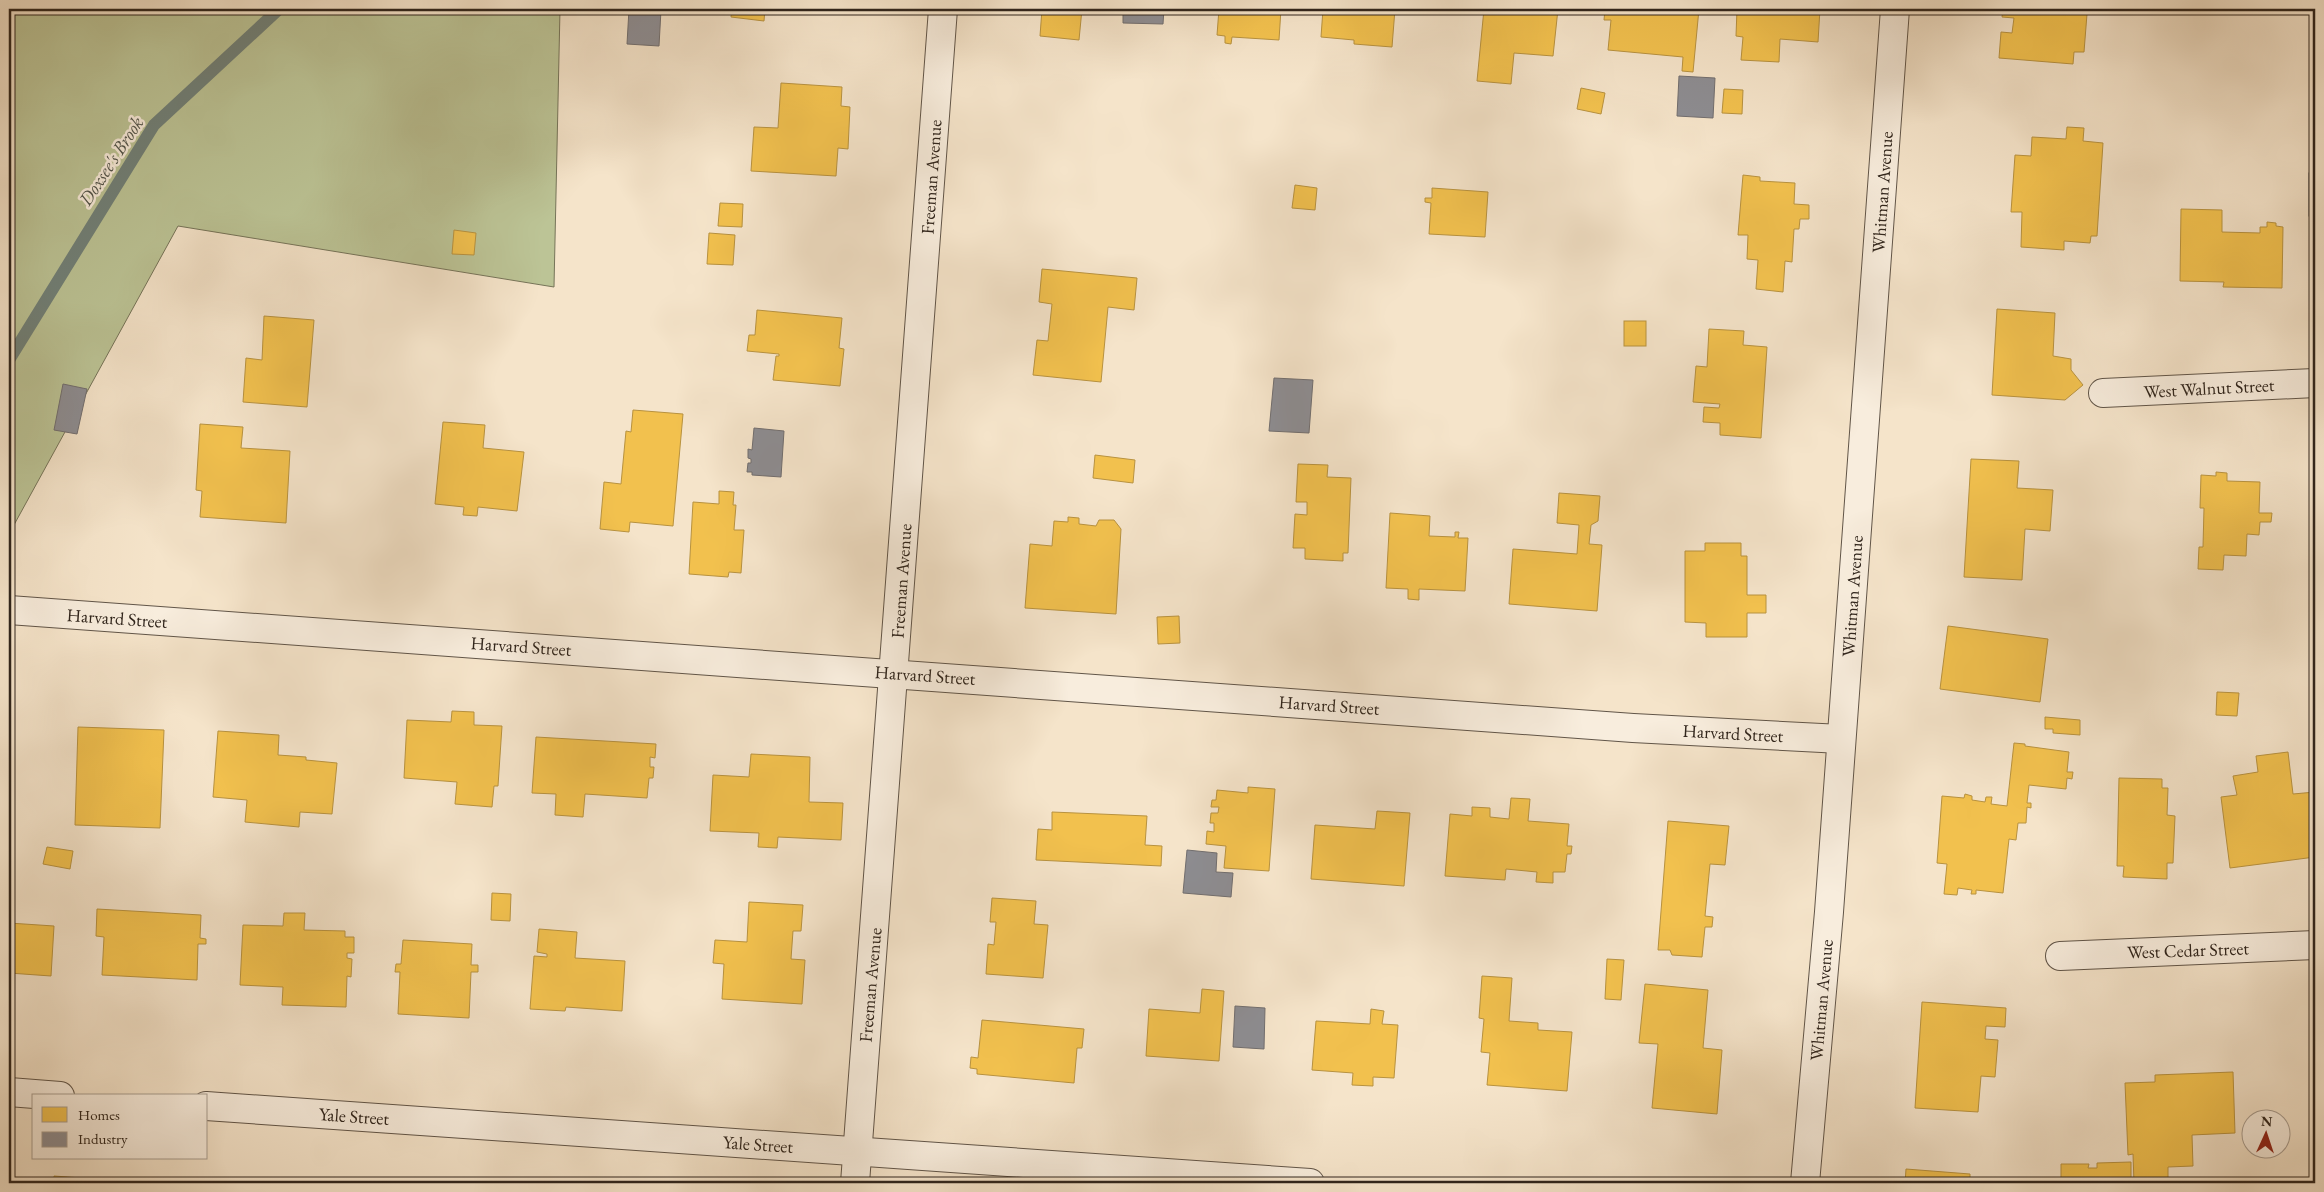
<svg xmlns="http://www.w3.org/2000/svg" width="2324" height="1192" font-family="'EB Garamond',serif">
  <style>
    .green { fill: #bcc496; stroke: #767459 }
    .homes { fill: #f2c14e; stroke: #b8923f }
    .industry { fill: #8d8d92; stroke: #716e6f }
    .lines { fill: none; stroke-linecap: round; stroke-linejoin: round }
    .stream { stroke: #718179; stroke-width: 12 }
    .minor-casing { stroke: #615548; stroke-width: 30 }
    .minor { stroke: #f8eddd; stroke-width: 28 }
    .labels { text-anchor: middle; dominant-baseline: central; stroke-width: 5; stroke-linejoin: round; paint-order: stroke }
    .street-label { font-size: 18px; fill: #30251c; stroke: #f8eddd }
    .water-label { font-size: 19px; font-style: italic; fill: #50534a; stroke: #f8eddd }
  </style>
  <rect width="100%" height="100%" fill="#f5e4ca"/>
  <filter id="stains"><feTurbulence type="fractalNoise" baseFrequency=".004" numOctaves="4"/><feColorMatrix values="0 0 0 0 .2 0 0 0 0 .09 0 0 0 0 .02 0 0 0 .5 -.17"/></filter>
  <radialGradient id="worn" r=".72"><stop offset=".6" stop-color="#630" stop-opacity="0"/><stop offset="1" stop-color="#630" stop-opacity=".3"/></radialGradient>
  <polygon class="green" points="9,9 560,9 554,287 178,226 9,534"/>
  <g class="homes">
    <polygon points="732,9 765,9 764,21 731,17"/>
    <polygon points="815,9 856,9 856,14 815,12"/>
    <polygon points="1042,9 1082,9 1079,40 1040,36"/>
    <polygon points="1219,9 1281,9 1279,40 1232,37 1231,44 1225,43 1225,36 1217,35"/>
    <polygon points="1323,9 1395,9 1392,47 1354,44 1354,40 1321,37"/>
    <polygon points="1484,9 1558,9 1553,56 1514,53 1511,84 1477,81"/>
    <polygon points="1605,9 1699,9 1693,72 1682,71 1683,57 1608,50 1611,20 1604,20"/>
    <polygon points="1737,9 1820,9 1818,42 1780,39 1779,62 1741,60 1743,37 1736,36"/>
    <polygon points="2003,9 2065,9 2064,13 2087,14 2084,52 2074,52 2073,64 1999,58 2001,32 2012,33 2014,18 2002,17"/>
    <polygon points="781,83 842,87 841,106 850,107 848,149 838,148 836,176 751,171 754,127 778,128"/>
    <polygon points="1581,88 1605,93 1601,114 1577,109"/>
    <polygon points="1724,89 1743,90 1742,114 1722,113"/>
    <polygon points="2067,127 2084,128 2083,141 2103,143 2097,236 2091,236 2090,243 2064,241 2064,250 2021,247 2022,212 2011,212 2015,155 2031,156 2032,137 2066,139"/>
    <polygon points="1743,175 1760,177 1760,181 1795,183 1794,204 1809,205 1809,219 1800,219 1799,229 1794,229 1792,262 1785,261 1783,292 1756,289 1758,260 1747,259 1748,235 1738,235"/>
    <polygon points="1295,185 1317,188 1315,210 1292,208"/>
    <polygon points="1432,188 1488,192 1485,237 1429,234 1431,203 1425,202 1425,198 1432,198"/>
    <polygon points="720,203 743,204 742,227 718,226"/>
    <polygon points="2181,209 2222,210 2222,232 2260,233 2260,227 2267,227 2267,222 2276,223 2276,226 2283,227 2282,288 2223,287 2224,282 2180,281"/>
    <polygon points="454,230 476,233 474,255 452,254"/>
    <polygon points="709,233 735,235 733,265 707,264"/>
    <polygon points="1042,269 1137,278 1134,310 1108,307 1101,382 1033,375 1037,340 1048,341 1052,304 1039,302"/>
    <polygon points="1997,309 2055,313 2053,356 2071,359 2071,370 2083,385 2065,400 1992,395"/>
    <polygon points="757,310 842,318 839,348 844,349 840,386 773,380 776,356 779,356 779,354 747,351 749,335 755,335"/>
    <polygon points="264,316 314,320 307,407 243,402 246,358 262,360"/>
    <rect x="1624" y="321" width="22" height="25"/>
    <polygon points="1709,329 1744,331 1743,345 1767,347 1761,438 1720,435 1720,423 1703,422 1704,407 1719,408 1720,404 1693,402 1696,366 1707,367"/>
    <polygon points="633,410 683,414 673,526 630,522 629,532 600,529 604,482 621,484 626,431 631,432"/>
    <polygon points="443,422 485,425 483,448 524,452 517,511 478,507 477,516 463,515 464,507 435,504"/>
    <polygon points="200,424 243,427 241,448 290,451 286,523 200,517 202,491 196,490"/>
    <polygon points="1095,455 1135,460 1133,483 1093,478"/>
    <polygon points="1971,459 2019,461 2017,488 2053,490 2050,531 2025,529 2022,580 1964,577"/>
    <polygon points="1298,464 1328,465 1327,477 1351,478 1348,553 1343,553 1343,561 1305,559 1305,548 1293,548 1295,514 1307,515 1307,502 1296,502"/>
    <polygon points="2216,472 2227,473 2227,481 2260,482 2259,513 2272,513 2271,522 2260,522 2259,535 2247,534 2246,556 2224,555 2223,570 2198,569 2199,547 2203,547 2204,508 2200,508 2201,475 2216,476"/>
    <polygon points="719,491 734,492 733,505 736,505 734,530 744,530 741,573 729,572 728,577 689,574 693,502 719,504"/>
    <polygon points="1559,493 1600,496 1598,521 1591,525 1589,544 1602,545 1597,611 1509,604 1513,549 1577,554 1579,525 1557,523"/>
    <polygon points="1390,513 1430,516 1429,536 1455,537 1455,532 1459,532 1458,538 1468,538 1465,591 1419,589 1419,600 1408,599 1408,589 1386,588"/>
    <polygon points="1068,517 1079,518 1079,524 1096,526 1099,520 1114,520 1121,529 1116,614 1025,608 1030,544 1052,546 1054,521 1068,522"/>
    <polygon points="1705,543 1741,543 1741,556 1747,556 1747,595 1766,595 1766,613 1747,613 1747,637 1706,637 1706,623 1685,622 1685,551 1705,551"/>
    <polygon points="1179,616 1180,643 1158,644 1157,617"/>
    <polygon points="1948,626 2048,639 2040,702 1940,689"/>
    <polygon points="2217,692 2239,693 2237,716 2216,715"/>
    <polygon points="452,711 474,712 474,725 502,726 498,786 494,786 492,807 455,804 457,782 404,778 407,720 451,722"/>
    <polygon points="2045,717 2080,720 2080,735 2053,733 2053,729 2045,729"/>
    <polygon points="78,727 164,730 160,828 75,825"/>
    <polygon points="218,731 279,735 278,755 306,757 306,760 337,763 332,814 300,812 299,827 245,822 247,800 213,797"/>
    <polygon points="536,737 656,744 655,758 650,757 650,767 654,767 653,778 649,778 647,798 585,794 583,817 555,815 556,794 532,793"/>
    <polygon points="2014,743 2025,744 2025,746 2069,752 2067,772 2073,772 2072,779 2067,778 2066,789 2029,785 2027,803 2031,803 2031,808 2027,807 2026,823 2018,823 2016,840 2009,839 2003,893 1976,890 1976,894 1971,894 1972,890 1958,888 1957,895 1944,894 1947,864 1937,863 1942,796 1964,798 1965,794 1972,796 1972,800 1985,802 1986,797 1992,797 1991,804 2007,806"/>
    <polygon points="2288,752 2293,794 2315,792 2315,857 2230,868 2221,797 2237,795 2233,776 2258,772 2256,756"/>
    <polygon points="751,754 810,757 809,802 843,803 841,840 778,837 777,848 758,847 759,833 710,831 713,775 749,777"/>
    <polygon points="2119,778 2162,779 2162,788 2168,788 2167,815 2175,816 2173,863 2167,863 2167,879 2123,877 2124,866 2117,866"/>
    <polygon points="1248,787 1275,789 1269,871 1224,868 1226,846 1206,844 1207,831 1214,832 1214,823 1210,823 1211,813 1218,813 1219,807 1211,807 1212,800 1216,800 1217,790 1248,793"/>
    <polygon points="1511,798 1530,799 1528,821 1569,824 1567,846 1572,846 1571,854 1567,854 1565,872 1553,872 1553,883 1536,882 1537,872 1506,869 1505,880 1445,876 1450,814 1472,816 1472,807 1490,808 1490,817 1509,819"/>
    <polygon points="1377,811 1410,813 1404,886 1311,879 1315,825 1375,829"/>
    <polygon points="1052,812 1147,816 1145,845 1162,846 1161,866 1036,860 1038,829 1052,830"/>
    <polygon points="1668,821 1729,826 1725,865 1710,864 1705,916 1713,917 1712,927 1705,927 1702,957 1672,955 1670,950 1658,950"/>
    <polygon points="47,847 73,851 70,869 43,864"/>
    <polygon points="492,893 511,894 510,921 491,920"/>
    <polygon points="992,898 1036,901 1034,924 1048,925 1043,978 986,974 988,944 994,945 996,922 990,922"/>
    <polygon points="749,902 803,905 801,931 793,931 791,959 805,960 802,1004 722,999 724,964 713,963 715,940 747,942"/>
    <polygon points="97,909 201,915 200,938 206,939 206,944 198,944 197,980 102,975 104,937 96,936"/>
    <polygon points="284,913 305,913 304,930 345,931 345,937 354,937 354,953 347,953 347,958 352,959 351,977 347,976 346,1007 282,1005 283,987 240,985 243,925 283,926"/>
    <polygon points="9,923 54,926 51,976 9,973"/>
    <polygon points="539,929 577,932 575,958 625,961 622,1011 566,1007 565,1011 530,1009 534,956 547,957 547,954 537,952"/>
    <polygon points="403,940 472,944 471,965 478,965 478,972 471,972 469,1018 398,1014 400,972 395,972 396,964 401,964"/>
    <polygon points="1607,959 1624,960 1621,1000 1605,999"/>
    <polygon points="1482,976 1512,978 1509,1021 1538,1023 1538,1030 1572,1032 1567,1091 1487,1085 1490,1053 1481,1052 1484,1019 1479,1018"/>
    <polygon points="1645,984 1708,990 1703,1048 1722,1050 1717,1114 1652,1108 1658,1044 1639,1043"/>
    <polygon points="1202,989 1224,991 1219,1061 1146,1056 1149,1009 1200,1013"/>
    <polygon points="1922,1002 2006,1008 2005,1027 1986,1026 1985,1039 1998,1040 1995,1077 1981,1076 1978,1112 1915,1108"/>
    <polygon points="1371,1009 1384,1011 1382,1024 1398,1025 1394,1078 1373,1077 1373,1086 1352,1085 1353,1073 1312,1070 1316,1021 1370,1024"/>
    <polygon points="982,1020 1084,1029 1082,1048 1077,1048 1074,1083 977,1074 977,1069 970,1068 971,1057 978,1058"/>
    <polygon points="2233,1072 2235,1133 2192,1135 2193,1166 2168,1167 2168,1183 2134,1183 2133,1154 2128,1155 2125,1083 2155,1082 2155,1075"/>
    <polygon points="2131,1162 2131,1183 2061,1183 2061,1164 2089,1164 2088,1168 2097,1168 2097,1163"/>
    <polygon points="1906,1169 1970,1174 1970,1183 1905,1183"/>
    <polygon points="54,1176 136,1182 54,1183"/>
  </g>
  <g class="industry">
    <polygon points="629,9 661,10 659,46 627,44"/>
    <polygon points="1123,9 1164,9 1163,24 1123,23"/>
    <polygon points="1679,76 1715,78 1713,118 1677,116"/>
    <rect x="2309" y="173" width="6" height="43"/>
    <polygon points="1274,378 1313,380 1309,433 1269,431"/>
    <polygon points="63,384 87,389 77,434 54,430"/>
    <polygon points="754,428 784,431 781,477 752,475 752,472 747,472 748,463 751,463 751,459 748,458 748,449 752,450"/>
    <polygon points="1187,850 1217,853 1216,872 1233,873 1231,897 1183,893"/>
    <polygon points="1235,1006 1265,1008 1264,1049 1233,1047"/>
  </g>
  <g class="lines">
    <polyline class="stream" points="9,360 154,125 279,9"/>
    <g class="minor-casing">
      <g id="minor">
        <polyline points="2103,393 2315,383"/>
        <polyline points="9,610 1633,728 1841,739"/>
        <polyline points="2060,956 2315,945"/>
        <polyline points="9,1092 60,1096"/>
        <polyline points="206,1106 1310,1183"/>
        <polyline points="855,1183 943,9"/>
        <polyline points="1805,1183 1829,912 1895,9"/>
      </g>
    </g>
    <use href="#minor" class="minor"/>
  </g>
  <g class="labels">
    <g class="street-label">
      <text transform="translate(931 177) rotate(-86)">Freeman Avenue</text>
      <text transform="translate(1882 192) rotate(-86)">Whitman Avenue</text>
      <text transform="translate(2209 388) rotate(-3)">West Walnut Street</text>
      <text transform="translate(901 581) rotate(-86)">Freeman Avenue</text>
      <text transform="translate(1852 596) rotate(-86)">Whitman Avenue</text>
      <text transform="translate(117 618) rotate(4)">Harvard Street</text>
      <text transform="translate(521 646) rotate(4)">Harvard Street</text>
      <text transform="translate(925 675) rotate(4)">Harvard Street</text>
      <text transform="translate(1329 705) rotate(4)">Harvard Street</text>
      <text transform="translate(1733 733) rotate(3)">Harvard Street</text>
      <text transform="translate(2188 950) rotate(-2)">West Cedar Street</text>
      <text transform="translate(870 985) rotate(-85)">Freeman Avenue</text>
      <text transform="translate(1821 1000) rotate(-85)">Whitman Avenue</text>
      <text transform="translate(354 1116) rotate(4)">Yale Street</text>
      <text transform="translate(758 1144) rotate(4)">Yale Street</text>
    </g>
    <g class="water-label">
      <text transform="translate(111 161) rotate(-57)">Doxsee's Brook</text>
    </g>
  </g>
  <rect width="2324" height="1192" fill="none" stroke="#f5e4ca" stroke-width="30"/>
  <rect x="10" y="10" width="2304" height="1172" fill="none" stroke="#30251c" stroke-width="2.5"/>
  <rect x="15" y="15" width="2294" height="1162" fill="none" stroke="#30251c"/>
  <rect x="32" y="1094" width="175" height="65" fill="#f8eddd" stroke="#a89d90"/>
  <rect x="42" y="1107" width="25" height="15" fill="#f2c14e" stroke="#a89d90"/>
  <text x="78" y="1120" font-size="15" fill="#30251c">Homes</text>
  <rect x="42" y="1132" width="25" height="15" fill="#8d8d92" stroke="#a89d90"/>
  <text x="78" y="1144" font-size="15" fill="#30251c">Industry</text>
  <g transform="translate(2266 1134) rotate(3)"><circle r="24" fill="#f8eddd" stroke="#a89d90"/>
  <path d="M0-4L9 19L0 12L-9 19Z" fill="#8f2418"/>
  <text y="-8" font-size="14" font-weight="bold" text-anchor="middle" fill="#30251c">N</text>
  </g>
  <rect width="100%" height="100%" filter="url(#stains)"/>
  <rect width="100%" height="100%" fill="url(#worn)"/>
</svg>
